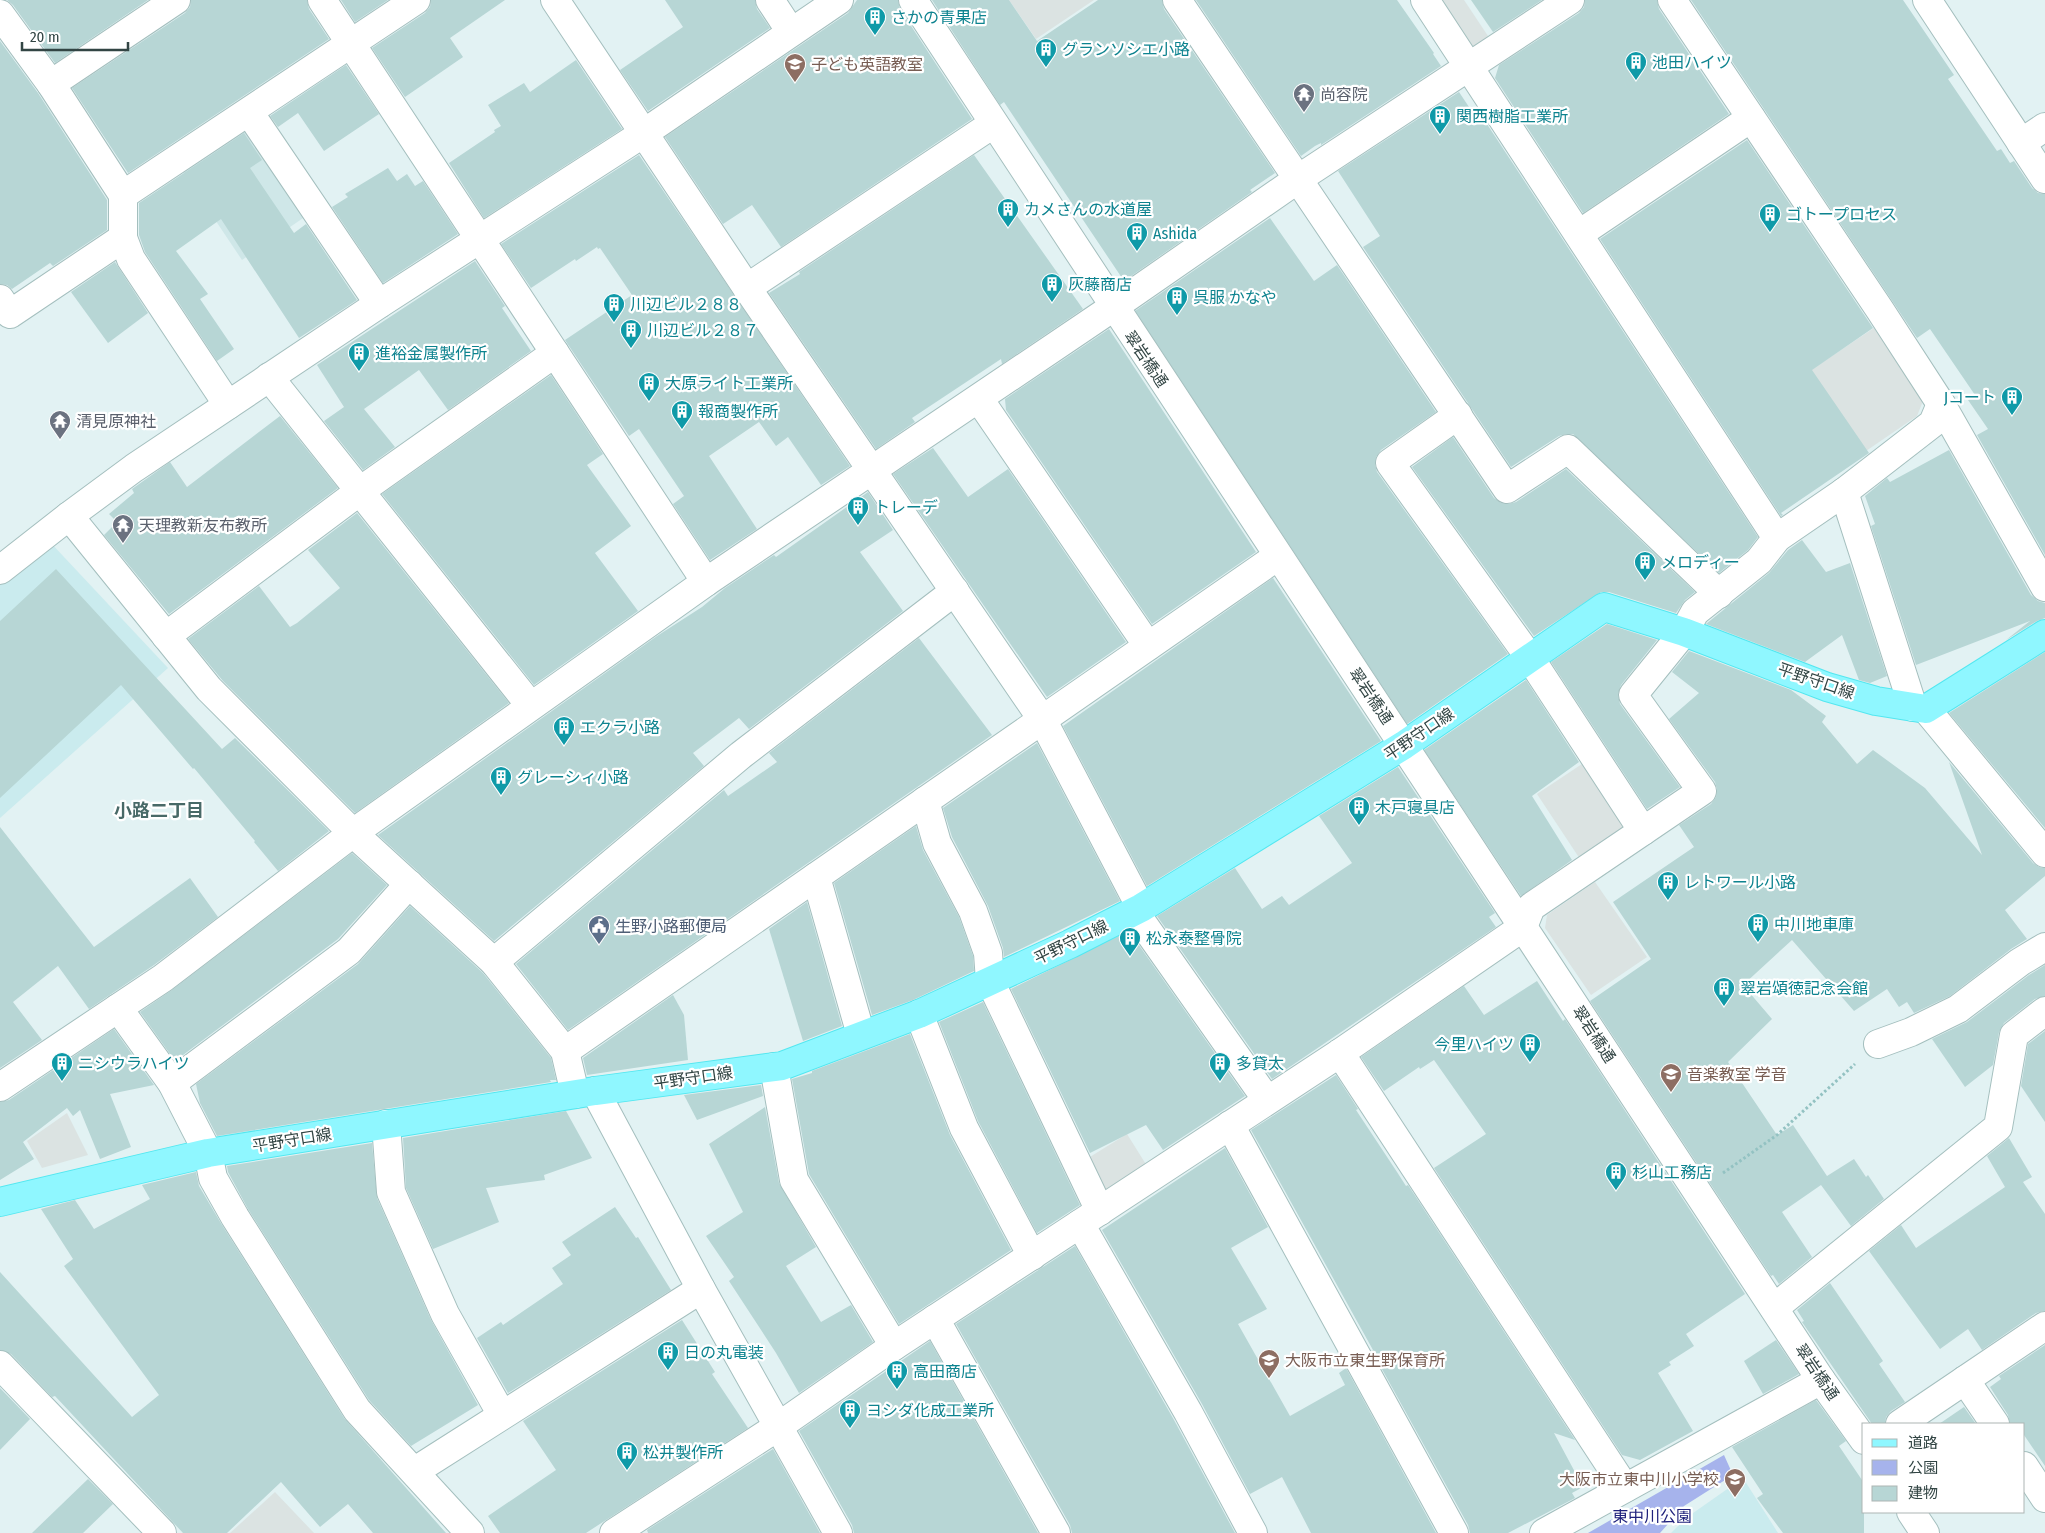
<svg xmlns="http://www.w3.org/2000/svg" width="2045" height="1533" font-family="'Fira Sans Condensed','Noto Sans JP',sans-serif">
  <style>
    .residential { fill: #cfe7e8 }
    .education { fill: #caebee }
    .green { fill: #a6b3ec }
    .parking { fill: #dbe3e2 }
    .building { fill: #b7d6d5 }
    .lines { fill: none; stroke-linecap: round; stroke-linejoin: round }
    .minor-casing { stroke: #a4bfbe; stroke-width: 30 }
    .major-casing { stroke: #53e7f0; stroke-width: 30 }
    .path { stroke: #93c2c2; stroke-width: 3; stroke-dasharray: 2.5 2.5; stroke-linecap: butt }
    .minor { stroke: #fff; stroke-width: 28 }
    .major { stroke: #8ff7ff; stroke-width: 28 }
    .labels { text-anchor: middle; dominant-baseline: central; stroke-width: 4.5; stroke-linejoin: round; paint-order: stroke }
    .culture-label { font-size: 16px; fill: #0d838f; stroke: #fff; text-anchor: start }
    .education-label { font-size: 16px; fill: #785e54; stroke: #fff; text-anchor: start }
    .worship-label { font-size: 16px; fill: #5b616d; stroke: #fff; text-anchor: start }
    .street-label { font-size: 16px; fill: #324544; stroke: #fff }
    .service-label { font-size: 16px; fill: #4e5e75; stroke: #fff; text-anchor: start }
    .park-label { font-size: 16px; fill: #20227c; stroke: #fff }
    .neighbourhood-label { font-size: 18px; font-weight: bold; fill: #486967; stroke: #fff }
  </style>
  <rect width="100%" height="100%" fill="#e2f2f3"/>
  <polygon class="residential" points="245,122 309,214 242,260 179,166"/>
  <g class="education">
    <polygon points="49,541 168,668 0,818 0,585"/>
    <polygon points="1743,1478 1778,1533 1671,1533 1686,1518"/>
  </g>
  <polygon class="green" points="1724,1455 1733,1475 1684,1506 1660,1533 1588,1533"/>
  <g class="parking">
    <polygon points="1009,0 1094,0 1036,39"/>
    <polygon points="1436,0 1464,0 1490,39 1471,52"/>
    <polygon points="1874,328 1923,401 1917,416 1866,451 1811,370"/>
    <polygon points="1585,762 1628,826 1580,859 1537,794"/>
    <polygon points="1595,882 1647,957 1591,995 1545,928 1547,915"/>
    <polygon points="67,1113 88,1155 42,1168 27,1141"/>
    <polygon points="1127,1134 1147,1166 1102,1196 1085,1160"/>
    <polygon points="275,1492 314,1533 230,1533"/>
  </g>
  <g class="building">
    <polygon points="7,0 148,0 55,63 13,5"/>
    <polygon points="191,0 307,0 309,9 329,39 128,173 72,88 185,13 190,7"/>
    <polygon points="341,0 388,0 355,22"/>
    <polygon points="431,0 505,0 450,38 463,57 405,97 372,48 425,13 430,7"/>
    <polygon points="665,0 755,0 757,9 770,28 648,111 620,70 683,27"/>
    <polygon points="857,0 898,0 900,9 972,119 781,247 752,205 723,224 665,137 848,13"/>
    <polygon points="932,0 1009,0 1037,41 1098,0 1162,0 1164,9 1275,173 1250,190 1252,192 1124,281 1004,102 1000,105"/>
    <polygon points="1196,0 1397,0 1434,53 1433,54 1441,66 1321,145 1321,143 1315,146 1301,156"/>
    <polygon points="1471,0 1542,0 1493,32"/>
    <polygon points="1585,0 1657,0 1659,9 1729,114 1583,213 1495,78 1499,65 1579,13 1584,7"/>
    <polygon points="1691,0 1903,0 1954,75 1948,79 1997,151 2001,149 2010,163 2014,161 2032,188 2038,193 2045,194 2045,555 1977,435 1988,429 1968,400 1975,395 1930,329 1917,338"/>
    <polygon points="0,41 38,93 107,200 107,230 53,266 50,263 12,289 7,285 0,284"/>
    <polygon points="576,60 622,129 484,218 449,163 495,132 494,130 501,126 488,105 524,83 530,92"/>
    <polygon points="346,65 379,114 324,151 298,113 278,127 270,116"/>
    <polygon points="1459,92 1479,122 1481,115 1758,537 1748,550 1719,573 1573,434 1566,434 1559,436 1511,467 1363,247 1380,236 1338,171"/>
    <polygon points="244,133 262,160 250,168 294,233 306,224 357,300 299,338 221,219 176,251 208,294 200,299 234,349 217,361 145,252 139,235 139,203"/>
    <polygon points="1747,140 1873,328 1812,370 1869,453 1781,513 1783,515 1781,516 1600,239"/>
    <polygon points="639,155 850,466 821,485 788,437 776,446 759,422 709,456 757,529 710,560 673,504 684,496 639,429 629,436 565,340 632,295 600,248 598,249 597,247 576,261 575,259 531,288 501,244"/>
    <polygon points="974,155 1083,309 1002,364 1001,359 912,418 915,422 876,449 769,293 800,274 799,272"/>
    <polygon points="388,168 397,181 407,174 415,186 423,181 458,234 383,283 332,207 348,197 345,194"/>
    <polygon points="1270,218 1314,281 1337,265 1436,412 1381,450 1376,457 1375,465 1377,472 1508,654 1407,724 1135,311"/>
    <polygon points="475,261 505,306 502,308 531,351 448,410 419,370 364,409 395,447 363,470 324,421 344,407 317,365"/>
    <polygon points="115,262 148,313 108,343 71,292"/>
    <polygon points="1109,329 1256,552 1152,624 1006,410 1005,399"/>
    <polygon points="551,375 603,454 587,465 631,526 595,553 638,611 534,685 382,494"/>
    <polygon points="280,416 338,488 169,614 104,535 117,522 109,514 134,493 132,489 170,462 187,487"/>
    <polygon points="1453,437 1494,498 1501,503 1508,504 1516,502 1566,469 1695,592 1685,600 1676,613 1609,592 1601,592 1534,636 1412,467"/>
    <polygon points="933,448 968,497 1008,469 1126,642 1047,697 893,474"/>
    <polygon points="1949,450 2031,595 2038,601 2045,603 2045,618 2037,621 2006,640 2030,621 1916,665 1871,526 1875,524 1865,496 1887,478 1890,482"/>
    <polygon points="868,492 893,530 860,552 903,611 749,729 739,718 693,753 704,766 494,941 378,835 657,636 702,607 725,588 774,555 776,557"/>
    <polygon points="357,513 509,703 355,813 223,681 188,639 259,586 290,627 297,623 340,588 308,550"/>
    <polygon points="1802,540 1826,572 1850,563 1887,676 1870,683 1859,680 1842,635 1805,662 1706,624 1769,573 1788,550"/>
    <polygon points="56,569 222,749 235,738 329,831 278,871 254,842 255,841 194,768 193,769 121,685 0,798 0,621"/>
    <polygon points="1273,578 1381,741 1147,886 1063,726"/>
    <polygon points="1607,624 1657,640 1621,685 1618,694 1620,704 1680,787 1647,809 1551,662"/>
    <polygon points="919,638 992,735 568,1030 516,964 724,790 728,796 777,762 769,753"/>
    <polygon points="1689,651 1791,690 1826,716 1822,722 1857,764 1873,750 1925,788 1982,855 1949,762 2033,863 2039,867 2045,868 2045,876 2005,910 2027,939 2011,949 1950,996 1914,1013 1907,1002 1899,1007 1887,989 1854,1011 1792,940 1743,985 1772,1019 1728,1062 1777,1135 1793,1125 1827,1176 1854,1159 1866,1177 1868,1175 1884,1199 1851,1226 1821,1185 1782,1212 1812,1257 1779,1284 1773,1275 1771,1276 1590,1001 1651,959 1613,902 1694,847 1679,825 1711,804 1716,797 1717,789 1715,782 1669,719 1699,693 1672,672"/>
    <polygon points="2045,652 2045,828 1949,713"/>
    <polygon points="1526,680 1579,762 1532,796 1572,860 1521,896 1424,750"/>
    <polygon points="1037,743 1120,901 1004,957 1003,948 988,906 952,837 943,808"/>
    <polygon points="1398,767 1495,913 1489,917 1496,927 1272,1079 1157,916 1235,868 1262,909 1282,896 1289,905 1352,863 1319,816"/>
    <polygon points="916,826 923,850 959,917 973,956 974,971 913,1000 872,1015 834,883"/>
    <polygon points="0,827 94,947 190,878 218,917 154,965 89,1009 58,966 13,1002 42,1040 0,1068"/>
    <polygon points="352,853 387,885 338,939 175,1061 140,1012 172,990"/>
    <polygon points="807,902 842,1026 803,1041 769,929"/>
    <polygon points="410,906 483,973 551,1058 556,1080 550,1080 551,1082 217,1136 200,1103 196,1084 358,964"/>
    <polygon points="1129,931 1245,1096 1163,1150 1146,1125 1090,1153 1011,989"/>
    <polygon points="2045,965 2045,996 2035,999 2004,1023 1999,1032 1993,1065 1965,1087 1932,1039 1967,1022 2029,975"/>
    <polygon points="1537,981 1563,1021 1565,1019 1745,1294 1686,1334 1694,1346 1669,1362 1671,1365 1658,1373 1693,1431 1640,1460 1622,1455 1434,1168 1486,1134 1434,1060 1420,1069 1419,1067 1384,1091 1361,1057 1464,986 1484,1015"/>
    <polygon points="673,995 684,1015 688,1060 587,1075 583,1058"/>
    <polygon points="983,1002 1080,1205 1037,1233 978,1121 939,1022"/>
    <polygon points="114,1029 154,1085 110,1094 131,1147 100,1159 80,1110 73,1116 67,1108 23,1142 34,1159 0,1180 0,1102 9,1100"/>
    <polygon points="2045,1031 2045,1122 2021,1086 2028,1044"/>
    <polygon points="910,1034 950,1135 1011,1250 899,1324 809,1174 792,1079 812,1073 812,1071"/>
    <polygon points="1336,1075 1358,1109 1356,1110 1397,1172 1406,1186 1408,1185 1575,1440 1554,1433 1583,1487 1572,1493 1575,1498 1508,1533 1470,1533 1468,1525 1372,1351 1373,1350 1251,1130"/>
    <polygon points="761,1085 763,1096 697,1120 684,1095"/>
    <polygon points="765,1107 779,1183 816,1247 786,1266 821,1322 851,1305 873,1342 799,1393 776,1353 729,1281 734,1277 706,1236 743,1212 709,1144"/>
    <polygon points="566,1111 592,1158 544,1175 545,1180 486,1188 499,1222 433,1249 406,1188 403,1138"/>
    <polygon points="2009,1138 2032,1177 2023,1182 2045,1214 2045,1311 2036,1313 1982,1350 1968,1329 1940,1349 1869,1251 1901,1225 1916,1248 2005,1187 1987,1156"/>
    <polygon points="372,1143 377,1198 431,1320 478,1405 411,1446 369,1400 248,1209 228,1172 227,1166"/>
    <polygon points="1225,1148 1268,1227 1231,1248 1267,1309 1238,1324 1290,1416 1345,1385 1339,1373 1346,1368 1436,1533 1311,1533 1282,1477 1250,1494 1202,1404 1102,1230"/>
    <polygon points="196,1172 199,1186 222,1225 344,1418 446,1533 373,1533 348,1504 320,1527 281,1482 227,1533 183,1533 55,1396 52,1397 11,1354 0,1350 0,1272 132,1417 159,1395 64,1266 73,1259 41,1209 75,1200 94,1229 150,1199 142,1185"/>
    <polygon points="615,1207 636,1238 638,1237 671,1290 508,1393 477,1338 501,1322 503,1325 563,1284 552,1268 571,1255 562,1242"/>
    <polygon points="1075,1246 1174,1420 1235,1533 1072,1533 1070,1525 956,1324"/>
    <polygon points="1830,1283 1883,1361 1879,1364 1905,1402 1891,1411 1886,1417 1885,1424 1872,1424 1802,1322 1804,1321 1797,1310"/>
    <polygon points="682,1320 715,1372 712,1374 748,1428 586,1533 500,1533 488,1516 556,1470 523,1421"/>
    <polygon points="1776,1340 1799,1374 1763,1394 1744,1361"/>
    <polygon points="930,1341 1038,1533 854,1533 852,1525 799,1431"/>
    <polygon points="2045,1345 2045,1466 2024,1435 2024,1424 2010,1424 2008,1415 1990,1387 2001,1379 1999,1376"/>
    <polygon points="0,1388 30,1419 0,1450"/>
    <polygon points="1816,1400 1846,1441 1839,1446 1864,1483 1864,1533 1783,1533 1757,1498 1763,1494 1732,1447"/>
    <polygon points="1964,1407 1976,1424 1939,1424"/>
    <polygon points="773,1449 820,1533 648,1533 647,1530"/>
    <polygon points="88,1479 113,1504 83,1533 32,1533"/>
  </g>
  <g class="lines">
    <g class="minor-casing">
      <g id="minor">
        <polyline points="322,0 706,582"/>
        <polyline points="555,0 747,288 1042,719 1141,908"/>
        <polyline points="770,0 791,32"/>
        <path d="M913,0C1212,462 1519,919 1821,1380L1864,1440"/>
        <polyline points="1177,0 1507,489 1568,449 1719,594"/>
        <polyline points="1425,0 1777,538"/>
        <polyline points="1672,0 1880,310 1941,404 2045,587"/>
        <polyline points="1927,0 2045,179"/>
        <polyline points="0,14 51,84 123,195"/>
        <polyline points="51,84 176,0"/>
        <polyline points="249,112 379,304"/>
        <polyline points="2021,143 2045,127"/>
        <polyline points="1579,234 1751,118"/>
        <polyline points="123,238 123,195 416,0"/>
        <polyline points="747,288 993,124"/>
        <polyline points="0,299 10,314 123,238 131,259 228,405"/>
        <polyline points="269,377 530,705"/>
        <polyline points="979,399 1148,646"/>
        <polyline points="1458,415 1390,463 1530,658 1643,831"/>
        <polyline points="1844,492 1913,707"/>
        <polyline points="69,516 209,689 353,833 494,962 565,1051 575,1094"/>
        <polyline points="0,570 69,516 134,468 379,304 644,133 839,0"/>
        <polyline points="166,636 360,491 555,353"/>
        <polyline points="1926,709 2045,853"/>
        <polyline points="925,801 937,843 973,911 988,953 990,981 1100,1211"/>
        <polyline points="816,877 861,1035"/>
        <polyline points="1134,911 1267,1100"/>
        <polyline points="494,962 741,755 955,591"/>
        <polyline points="118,1008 172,1083 208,1153 213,1178 235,1217 357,1410 470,1533"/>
        <polyline points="919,1014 964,1128 1032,1256"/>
        <polyline points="1878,1044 1911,1032 1958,1009 2020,962 2045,947"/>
        <polyline points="565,1051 1278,556"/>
        <polyline points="1340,1053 1625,1488"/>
        <polyline points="774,1067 794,1180 894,1346"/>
        <polyline points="172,1083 349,951 409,884"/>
        <polyline points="0,1087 163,978 353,833 706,582 1112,308 1298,179 1570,0"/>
        <polyline points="595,1091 701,1289 838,1533"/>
        <polyline points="386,1124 391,1192 445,1314 502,1415"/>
        <polyline points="1230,1125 1454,1533"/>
        <polyline points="1080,1224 1188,1412 1253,1533"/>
        <polyline points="1774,1308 1998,1127 2014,1035 2045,1011"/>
        <polyline points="935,1319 1056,1533"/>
        <polyline points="0,1365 162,1533"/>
        <polyline points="1965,1380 1995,1424"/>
        <polyline points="1900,1424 2045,1326"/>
        <polyline points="2024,1466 2045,1498"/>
        <polyline points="415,1471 701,1289"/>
        <polyline points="1911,1512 1925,1533"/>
        <polyline points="614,1533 779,1426 894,1346 1340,1053 1523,927 1531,907 1702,791 1633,695 1684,632 1695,612 1759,561 1777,538 1844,492 1933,423 1941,404"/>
        <polyline points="1544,1533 1821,1380"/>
      </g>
    </g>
    <g class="major-casing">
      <polyline id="major" points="0,1202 208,1153 595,1091 782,1066 919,1014 1070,944 1141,908 1404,745 1604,607 1684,632 1827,687 1876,701 1926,709 2045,634"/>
    </g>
    <polyline class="path" points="1723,1173 1777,1135 1855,1064"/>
    <use href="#minor" class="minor"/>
    <use href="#major" class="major"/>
  </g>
  <defs>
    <g id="building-pin" transform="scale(1.125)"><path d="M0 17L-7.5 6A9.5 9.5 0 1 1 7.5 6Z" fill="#0f9aa8" stroke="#fff"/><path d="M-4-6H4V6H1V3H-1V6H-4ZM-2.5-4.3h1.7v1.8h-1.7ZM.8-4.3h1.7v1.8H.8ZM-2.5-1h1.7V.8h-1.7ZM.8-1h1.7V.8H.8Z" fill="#fff"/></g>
    <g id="school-pin" transform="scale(1.125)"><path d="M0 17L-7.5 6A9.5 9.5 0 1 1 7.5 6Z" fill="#8d6e63" stroke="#fff"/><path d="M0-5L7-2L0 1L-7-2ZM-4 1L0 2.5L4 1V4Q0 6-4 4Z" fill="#fff"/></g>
    <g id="temple-pin" transform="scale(1.125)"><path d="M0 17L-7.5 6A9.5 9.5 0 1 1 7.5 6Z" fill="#6b7280" stroke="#fff"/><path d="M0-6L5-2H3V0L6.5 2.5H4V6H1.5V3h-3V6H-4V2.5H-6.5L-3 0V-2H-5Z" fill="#fff"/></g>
    <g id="civic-pin" transform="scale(1.125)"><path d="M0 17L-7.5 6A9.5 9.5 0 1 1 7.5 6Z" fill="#5c6f8a" stroke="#fff"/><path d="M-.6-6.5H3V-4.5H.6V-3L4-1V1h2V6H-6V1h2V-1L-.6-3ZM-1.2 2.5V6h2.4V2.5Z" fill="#fff"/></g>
  </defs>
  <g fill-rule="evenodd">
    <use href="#building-pin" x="875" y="17"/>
    <use href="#building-pin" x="1046" y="49"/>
    <use href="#building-pin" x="1636" y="62"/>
    <use href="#school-pin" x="795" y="64"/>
    <use href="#temple-pin" x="1304" y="94"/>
    <use href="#building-pin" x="1440" y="116"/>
    <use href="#building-pin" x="1008" y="209"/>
    <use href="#building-pin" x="1770" y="214"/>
    <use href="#building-pin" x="1137" y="233"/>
    <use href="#building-pin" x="1052" y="284"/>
    <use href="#building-pin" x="1177" y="297"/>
    <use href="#building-pin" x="614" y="304"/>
    <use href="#building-pin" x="631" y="330"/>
    <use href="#building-pin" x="359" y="353"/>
    <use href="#building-pin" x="649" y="383"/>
    <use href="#building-pin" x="2012" y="397"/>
    <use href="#building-pin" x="682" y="411"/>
    <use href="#temple-pin" x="60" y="421"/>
    <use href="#building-pin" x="858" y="507"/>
    <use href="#temple-pin" x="123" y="525"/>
    <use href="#building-pin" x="1645" y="562"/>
    <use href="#building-pin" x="564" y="727"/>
    <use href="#building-pin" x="501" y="777"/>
    <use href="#building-pin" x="1359" y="807"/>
    <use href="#building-pin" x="1668" y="882"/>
    <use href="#building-pin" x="1758" y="924"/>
    <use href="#civic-pin" x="599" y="926"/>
    <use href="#building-pin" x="1130" y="938"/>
    <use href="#building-pin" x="1724" y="988"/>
    <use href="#building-pin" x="1530" y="1044"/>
    <use href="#building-pin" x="62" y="1063"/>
    <use href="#building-pin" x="1220" y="1063"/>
    <use href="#school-pin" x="1671" y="1074"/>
    <use href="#building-pin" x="1616" y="1172"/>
    <use href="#building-pin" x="668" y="1352"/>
    <use href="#school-pin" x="1269" y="1360"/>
    <use href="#building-pin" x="897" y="1371"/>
    <use href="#building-pin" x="850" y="1410"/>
    <use href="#building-pin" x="627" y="1452"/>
    <use href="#school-pin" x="1735" y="1479"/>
  </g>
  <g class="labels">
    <g class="culture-label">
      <text x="891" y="17">さかの青果店</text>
      <text x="1062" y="49">グランソシエ小路</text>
      <text x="1652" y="62">池田ハイツ</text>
      <text x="1456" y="116">関西樹脂工業所</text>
      <text x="1024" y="209">カメさんの水道屋</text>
      <text x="1786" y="214">ゴトープロセス</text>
      <text x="1153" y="233">Ashida</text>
      <text x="1068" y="284">灰藤商店</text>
      <text x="1193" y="297">呉服 かなや</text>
      <text x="630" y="304">川辺ビル２８８</text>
      <text x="647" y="330">川辺ビル２８７</text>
      <text x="375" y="353">進裕金属製作所</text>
      <text x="665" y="383">大原ライト工業所</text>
      <text x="1996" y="397" text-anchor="end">Jコート</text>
      <text x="698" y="411">報商製作所</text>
      <text x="874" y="507">トレーデ</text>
      <text x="1661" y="562">メロディー</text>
      <text x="580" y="727">エクラ小路</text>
      <text x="517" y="777">グレーシィ小路</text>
      <text x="1375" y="807">木戸寝具店</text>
      <text x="1684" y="882">レトワール小路</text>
      <text x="1774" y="924">中川地車庫</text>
      <text x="1146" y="938">松永泰整骨院</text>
      <text x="1740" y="988">翠岩頌徳記念会館</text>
      <text x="1514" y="1044" text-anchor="end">今里ハイツ</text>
      <text x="78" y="1063">ニシウラハイツ</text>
      <text x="1236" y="1063">多貸太</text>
      <text x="1632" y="1172">杉山工務店</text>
      <text x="684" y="1352">日の丸電装</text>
      <text x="913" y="1371">高田商店</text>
      <text x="866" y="1410">ヨシダ化成工業所</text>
      <text x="643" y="1452">松井製作所</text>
    </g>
    <g class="education-label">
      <text x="811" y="64">子ども英語教室</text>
      <text x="1687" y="1074">音楽教室 学音</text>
      <text x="1285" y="1360">大阪市立東生野保育所</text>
      <text x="1719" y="1479" text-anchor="end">大阪市立東中川小学校</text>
    </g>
    <g class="worship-label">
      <text x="1320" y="94">尚容院</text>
      <text x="76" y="421">清見原神社</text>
      <text x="139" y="525">天理教新友布教所</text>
    </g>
    <g class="street-label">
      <text transform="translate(1146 359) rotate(56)">翠岩橋通</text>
      <text transform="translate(1816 681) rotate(19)">平野守口線</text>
      <text transform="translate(1371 696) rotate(56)">翠岩橋通</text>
      <text transform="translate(1419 734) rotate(-34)">平野守口線</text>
      <text transform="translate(1071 942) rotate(-26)">平野守口線</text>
      <text transform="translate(1594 1034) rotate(57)">翠岩橋通</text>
      <text transform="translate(693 1078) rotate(-8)">平野守口線</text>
      <text transform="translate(292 1140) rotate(-9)">平野守口線</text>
      <text transform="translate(1817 1372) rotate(56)">翠岩橋通</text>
    </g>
    <g class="service-label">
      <text x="615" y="926">生野小路郵便局</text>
    </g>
    <g class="park-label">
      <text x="1652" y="1516">東中川公園</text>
    </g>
    <g class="neighbourhood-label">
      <text x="159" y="811">小路二丁目</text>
    </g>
  </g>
  <rect x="1862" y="1423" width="162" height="90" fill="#ffffff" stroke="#adb5b4"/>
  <rect x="1872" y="1439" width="25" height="8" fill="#8ff7ff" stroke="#adb5b4"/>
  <text x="1908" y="1448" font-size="15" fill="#324544">道路</text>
  <rect x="1872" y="1460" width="25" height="15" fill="#a6b3ec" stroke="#adb5b4"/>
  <text x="1908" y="1473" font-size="15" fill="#324544">公園</text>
  <rect x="1872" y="1486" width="25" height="15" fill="#b7d6d5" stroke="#adb5b4"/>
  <text x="1908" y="1498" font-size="15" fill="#324544">建物</text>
  <path d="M22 42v8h106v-8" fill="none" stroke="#324544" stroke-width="2.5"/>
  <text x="30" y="42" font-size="15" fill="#324544" stroke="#ffffff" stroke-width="4" paint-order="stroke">20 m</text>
</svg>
